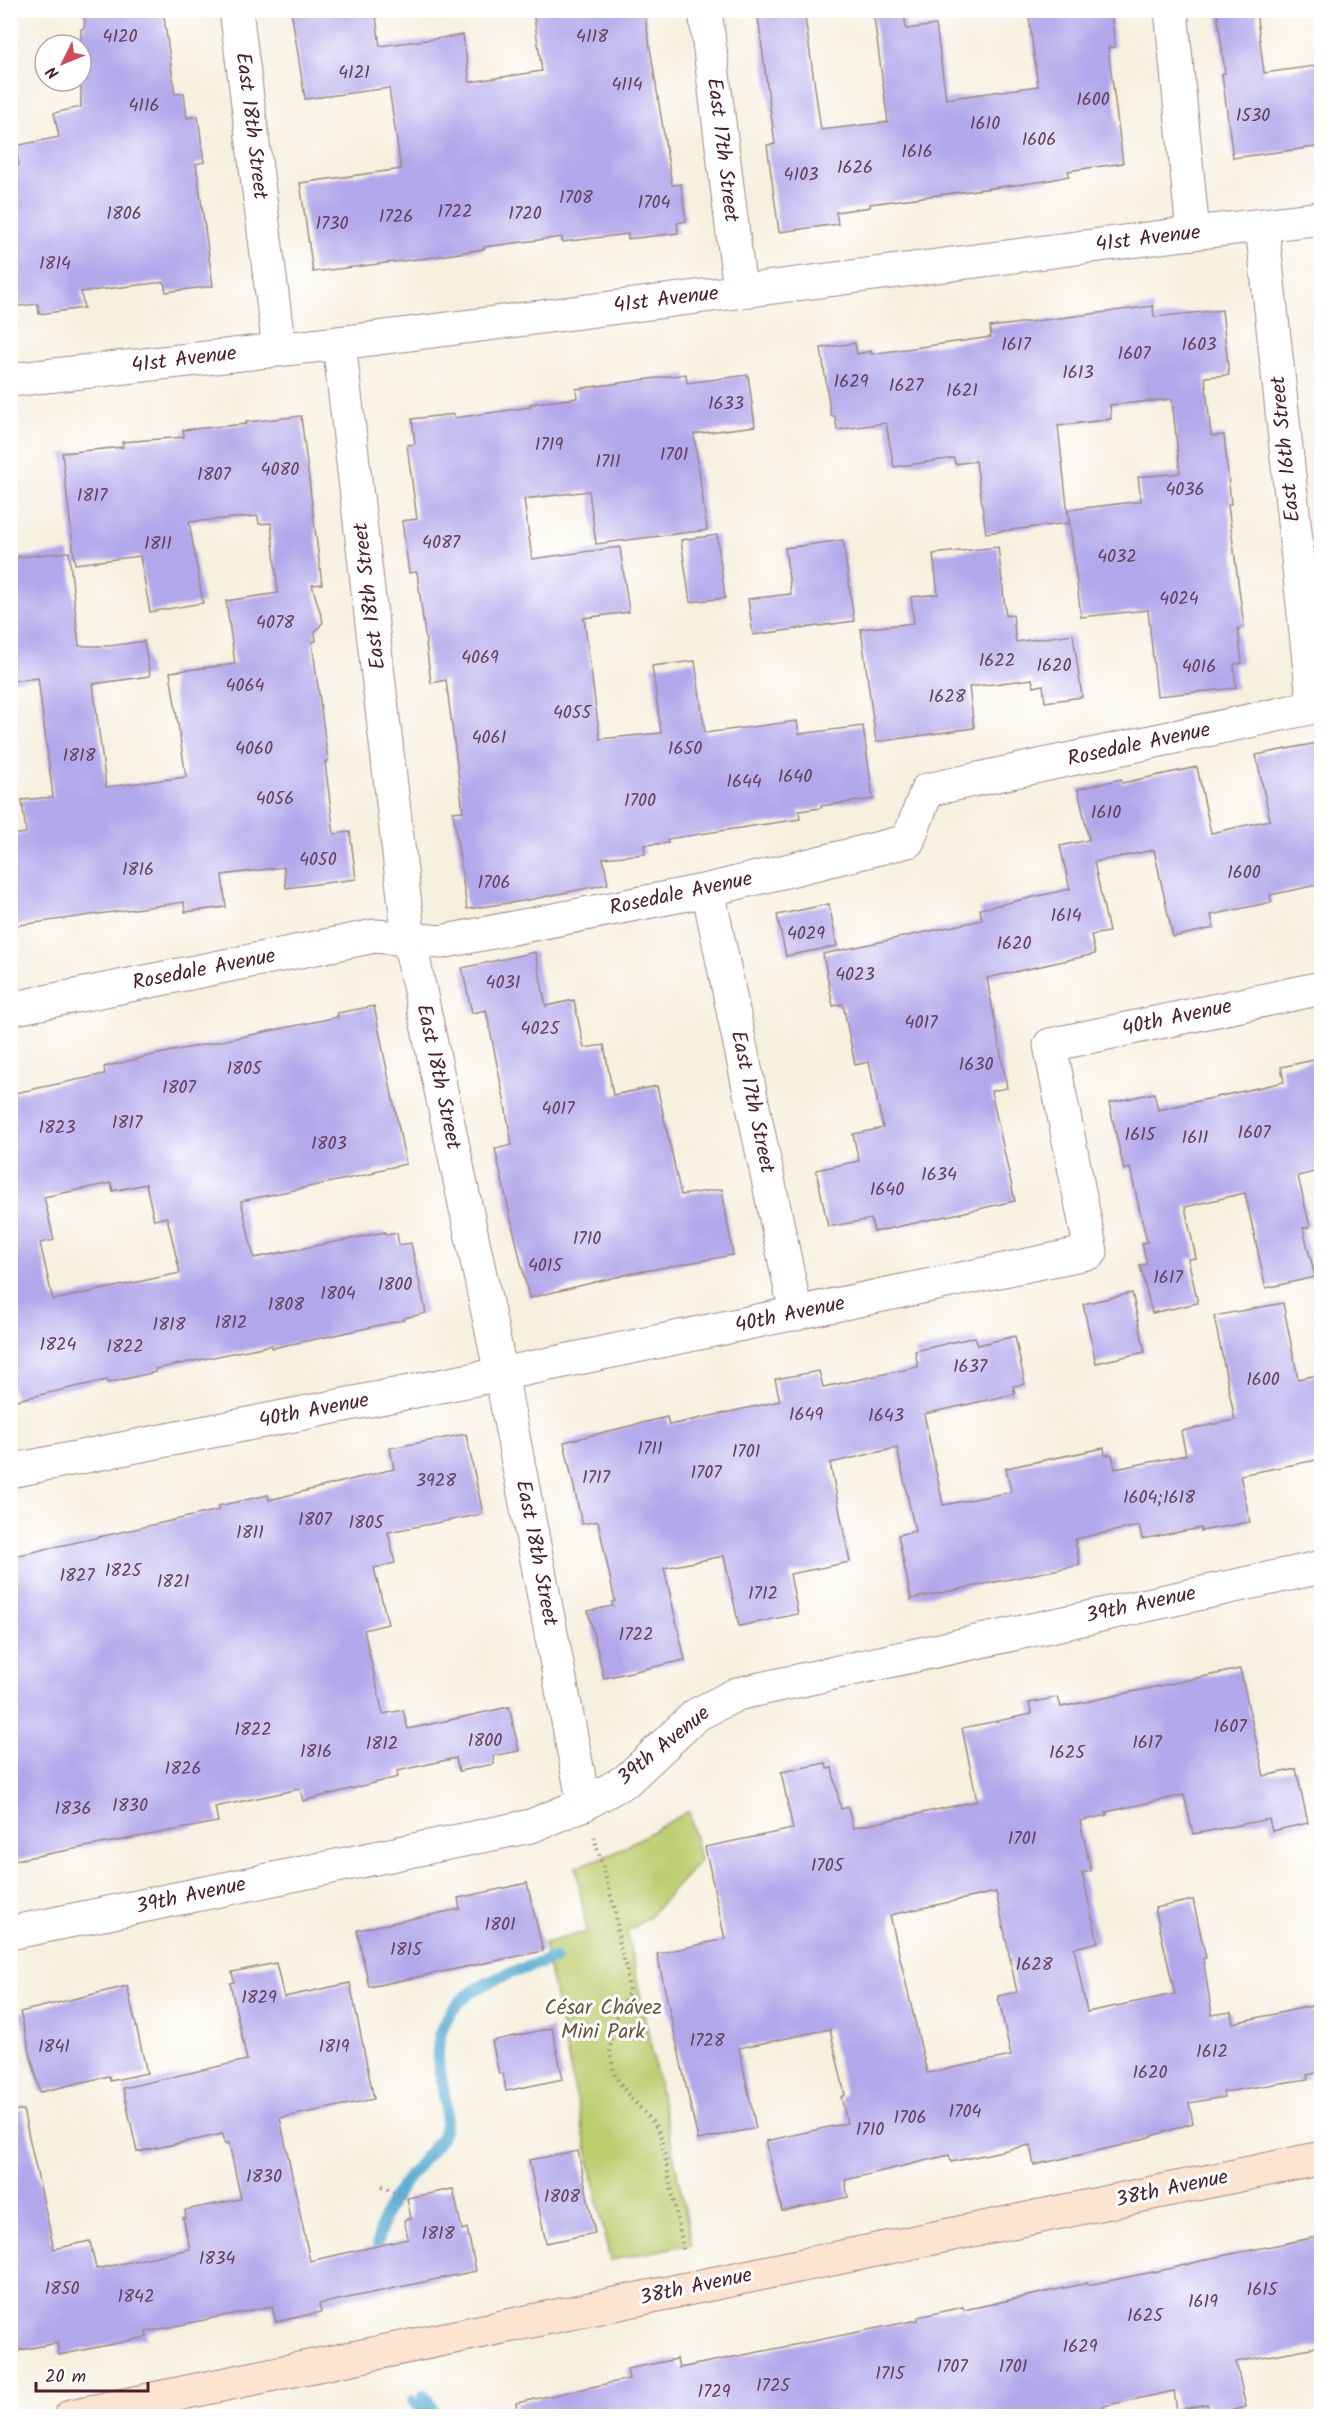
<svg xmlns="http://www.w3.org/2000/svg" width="1332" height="2427" font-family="Kalam,sans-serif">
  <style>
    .green { fill: #bdce71; stroke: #84764e; stroke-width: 1.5 }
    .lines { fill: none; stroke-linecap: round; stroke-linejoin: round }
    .stream { stroke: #57acd3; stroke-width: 12 }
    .building { fill: #b2a7eb; fill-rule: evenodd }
    .street-casing { stroke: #a08885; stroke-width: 35 }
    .secondary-casing { stroke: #a08885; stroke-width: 35 }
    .path { stroke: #a08885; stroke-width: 4; stroke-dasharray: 1.5 4.5; stroke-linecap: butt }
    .street { stroke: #fff; stroke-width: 33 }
    .secondary { stroke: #fde4d1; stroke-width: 33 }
    .labels { text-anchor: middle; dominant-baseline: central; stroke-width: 6; stroke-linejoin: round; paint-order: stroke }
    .number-label { font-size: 18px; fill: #64415b }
    .street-label { font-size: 21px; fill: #4a1f2b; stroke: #fff }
    .park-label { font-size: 21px; fill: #6c5440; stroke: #fff }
  </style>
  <rect width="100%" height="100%" fill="#fff"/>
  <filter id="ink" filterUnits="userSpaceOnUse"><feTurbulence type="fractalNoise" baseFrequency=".0167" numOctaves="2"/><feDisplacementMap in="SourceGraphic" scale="12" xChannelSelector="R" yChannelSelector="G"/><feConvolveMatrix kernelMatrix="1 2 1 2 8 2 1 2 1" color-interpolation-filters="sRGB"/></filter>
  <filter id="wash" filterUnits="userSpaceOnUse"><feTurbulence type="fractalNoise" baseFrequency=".008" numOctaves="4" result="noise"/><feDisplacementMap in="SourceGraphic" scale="24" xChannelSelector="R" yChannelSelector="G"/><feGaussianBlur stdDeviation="1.35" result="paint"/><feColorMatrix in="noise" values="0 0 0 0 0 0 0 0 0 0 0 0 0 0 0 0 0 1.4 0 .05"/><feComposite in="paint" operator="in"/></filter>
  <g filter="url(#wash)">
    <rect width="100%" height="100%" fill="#f6f0df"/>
    <polygon class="green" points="689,1811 700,1860 649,1917 627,1932 692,2244 610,2260 544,1943 587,1932 576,1867 612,1854"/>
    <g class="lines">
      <g class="stream">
        <path d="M378,2243C383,2205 402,2186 425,2157C430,2151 439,2143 442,2136C450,2114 443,2089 439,2068C428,1993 499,1977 555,1958"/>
        <polyline points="424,2395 438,2416"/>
        <polyline points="413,2401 430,2416"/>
      </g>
    </g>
    <g id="blocks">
      <g class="building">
        <polygon points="83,10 163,10 175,94 184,93 187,118 198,116 204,162 196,164 213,286 166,292 164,282 81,292 84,308 39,314 38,304 10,307 10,166 19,165 15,146 59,137 54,113 81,107 81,29 84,28 85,22"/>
        <polygon points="291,10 375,10 380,46 463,35 470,82 542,71 533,10 644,10 672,185 681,184 686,221 677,223 678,233 628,239 628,234 562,242 562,237 484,247 484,249 427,258 313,272 300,183 401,169 389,88 305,99"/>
        <polygon points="757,10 804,10 821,130 888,122 873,10 904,10 906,29 936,25 946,99 1038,86 1028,10 1111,10 1115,47 1108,48 1123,163 1068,171 1069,176 1045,181 870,204 870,207 836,212 838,224 779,232 767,145 775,144"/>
        <polygon points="1217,10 1256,10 1264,73 1322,65 1322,146 1233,158 1222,74 1225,73"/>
        <polygon points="1153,306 1154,317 1222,310 1229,375 1205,377 1211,436 1224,435 1231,504 1228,505 1244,627 1238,628 1242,663 1234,664 1236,688 1157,696 1148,610 1081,617 1068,510 1141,501 1138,477 1180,473 1172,399 1110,405 1111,419 1058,426 1069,523 986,533 976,461 955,464 954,458 894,467 886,423 837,430 835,416 831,416 821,348 855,343 857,354 871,351 871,354 991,337 990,327"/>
        <polygon points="686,374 687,383 748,375 755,426 694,434 707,530 596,544 589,491 524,499 532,559 620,547 629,612 584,618 600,739 661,733 652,666 695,661 705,733 797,721 799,734 863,726 873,799 821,806 821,808 799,811 800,819 667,839 668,843 644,845 645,854 603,858 608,884 523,901 467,909 453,812 463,811 446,680 431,683 417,572 409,573 402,521 417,519 407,445 415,444 412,419 454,414 454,418 531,407 530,404 577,398 576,389"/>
        <polygon points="301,416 322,584 312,585 323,622 315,632 316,641 312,642 328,761 325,762 334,834 350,832 356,879 286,888 284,867 222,875 226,907 185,912 184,902 13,926 10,904 10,835 26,833 22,800 53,797 38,678 10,681 10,558 69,552 79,646 109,646 144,641 150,676 93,684 106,787 186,777 170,672 235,664 226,601 278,593 271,523 259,524 258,516 189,522 203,603 150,612 140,556 75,564 62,453 123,447 122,442 184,437 183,430 246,424 246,422"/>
        <polygon points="717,535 725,598 690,602 681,540"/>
        <polygon points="843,540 854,621 753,635 748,599 791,594 785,548"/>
        <polygon points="998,547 1006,616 1013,615 1016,642 1073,634 1082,697 1045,702 1043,685 1034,687 1032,679 969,687 974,728 876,742 861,629 914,623 911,597 938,594 933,554"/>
        <polygon points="1322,742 1322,884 1270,895 1272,902 1211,915 1214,928 1173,937 1154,850 1094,862 1109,932 1091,935 1095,954 987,978 1007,1088 991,1091 1015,1201 874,1232 871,1219 828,1227 816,1170 859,1161 853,1134 883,1128 869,1062 855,1065 843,1004 833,1006 823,954 982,920 980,909 1070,889 1060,846 1089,840 1078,789 1121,779 1122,783 1197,767 1211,833 1270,820 1256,755"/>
        <polygon points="829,904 837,946 786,956 777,915"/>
        <polygon points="535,952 546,1006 574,1000 584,1048 604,1045 613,1095 657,1086 681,1195 722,1189 733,1255 633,1273 529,1298 495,1149 512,1145 504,1099 486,1010 472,1013 462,968"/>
        <path d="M374,1006L406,1164L374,1171L375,1173L241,1201L254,1258L385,1232L386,1235L397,1233L399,1245L411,1243L426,1313L404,1318V1320L316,1339L272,1348V1345L155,1369L156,1372L107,1383V1380L17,1400L10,1385V1094L105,1074L104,1067L149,1056L338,1017L337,1013ZM111,1183L113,1191L146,1184L154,1220L167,1217L180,1273L53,1300L40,1243L54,1240L44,1197Z"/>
        <polygon points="1314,1060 1322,1091 1322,1170 1298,1176 1310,1227 1303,1228 1315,1277 1266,1288 1245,1193 1185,1207 1196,1258 1188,1259 1198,1303 1152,1313 1140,1265 1147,1264 1142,1243 1147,1242 1130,1168 1124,1170 1109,1103 1154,1093 1158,1110 1284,1082 1281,1067"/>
        <polygon points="1132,1293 1145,1352 1096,1363 1083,1304"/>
        <polygon points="1283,1303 1298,1379 1322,1374 1322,1459 1240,1475 1250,1522 1201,1531 1201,1528 1142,1539 1139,1526 1075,1539 1080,1565 911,1599 898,1535 915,1531 897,1448 830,1463 850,1562 790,1574 798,1614 739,1626 724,1556 664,1568 685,1660 604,1678 588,1611 613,1606 612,1602 615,1601 598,1521 582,1524 564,1442 667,1417 669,1425 780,1401 775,1379 819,1371 823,1387 918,1367 915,1351 975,1337 978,1345 1015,1336 1025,1384 1013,1386 1015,1394 924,1414 943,1505 1011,1492 1006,1468 1104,1448 1105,1455 1112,1454 1115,1469 1186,1455 1181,1431 1235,1420 1214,1316"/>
        <polygon points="466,1434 483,1514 388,1532 395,1563 374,1568 388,1624 364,1630 383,1714 403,1710 408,1729 509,1707 519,1751 493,1756 494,1764 459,1771 456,1758 397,1771 398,1777 303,1801 300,1789 215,1807 218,1822 10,1861 10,1557 219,1510 218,1506 268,1495 269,1500 394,1469 390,1448"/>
        <path d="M1240,1669L1264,1776L1296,1769L1308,1823L1272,1831L1269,1819L1193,1834L1184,1795L1106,1812L1107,1815L1080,1821L1091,1871L1082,1873L1098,1942L1074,1948L1087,2012L1175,1994L1155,1908L1193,1900L1206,1958H1203L1212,2015L1231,2012L1233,2023L1311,2006L1322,2050V2072L1307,2075L1308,2079L1223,2092L1224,2097L1189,2103L1193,2123L1123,2145L1034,2165L1030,2145L951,2162L949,2155L845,2180L848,2197L782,2211L766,2141L847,2123L841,2097L845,2095L830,2029L739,2048L756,2128L698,2140L657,1954L725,1939L705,1847L793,1829L781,1772L826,1763L827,1769L832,1768L841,1809L848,1807L853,1828L977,1801L962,1728L1032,1714L1029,1703L1058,1697L1061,1707ZM996,1892L1017,1992L998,1996L1011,2056L927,2073L890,1915Z"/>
        <polygon points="527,1883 543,1951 369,1987 357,1930 460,1909 458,1898"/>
        <polygon points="276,1963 284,1997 350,1983 374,2099 280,2118 310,2261 408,2239 404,2220 411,2218 407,2198 453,2189 462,2230 467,2228 476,2271 319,2304 321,2312 276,2322 272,2306 146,2332 147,2337 59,2355 57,2343 10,2352 10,2111 23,2110 54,2249 90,2241 96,2269 190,2249 183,2218 186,2218 185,2210 241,2199 229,2143 225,2144 223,2134 137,2152 123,2088 247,2060 230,1983 234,1982 232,1972"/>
        <polygon points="127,1986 147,2073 110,2081 109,2076 40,2092 20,2012"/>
        <polygon points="552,2028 563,2079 506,2091 503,2073 499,2074 492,2041"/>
        <polygon points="578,2151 595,2233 546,2243 529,2160"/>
        <polygon points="1322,2236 1322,2346 1236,2362 1246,2407 1210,2416 1207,2404 1177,2410 1174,2391 1103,2406 1105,2416 518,2416 516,2403 629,2379 627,2369 677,2359 679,2368 918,2320 918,2317 963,2307 964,2310 1087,2283 1088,2285 1173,2268 1216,2257"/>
      </g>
    </g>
  </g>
  <g filter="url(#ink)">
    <use href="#blocks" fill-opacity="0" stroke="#a08885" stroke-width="1.5"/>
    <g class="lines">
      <g class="street-casing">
        <g id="street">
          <polyline points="236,10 279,349"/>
          <polyline points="705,10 740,290"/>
          <polyline points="1171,10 1193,233"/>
          <polyline points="339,343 409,939 501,1374 584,1804"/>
          <polyline points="10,380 339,343 1193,233 1322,218"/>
          <polyline points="708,890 796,1314"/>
          <polyline points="10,1009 375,936 441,942 708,890 908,841 927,790 1314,707 1262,226"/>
          <polyline points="10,1471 501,1374 1091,1252 1050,1045 1322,988"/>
          <polyline points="10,1933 531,1826 584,1804 627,1780 696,1715 737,1694 1322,1567"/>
        </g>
      </g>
      <g class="secondary-casing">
        <polyline id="secondary" points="71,2416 1322,2158"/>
      </g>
      <g class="path">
        <polyline points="594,1837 616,1913 619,1943 626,1965 629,1992 612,2026 610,2053 615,2076 630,2097 651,2120 660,2133 684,2252"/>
        <polyline points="382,2186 407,2198"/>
      </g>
      <use href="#street" class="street"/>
      <use href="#secondary" class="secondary"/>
    </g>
  </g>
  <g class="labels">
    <g class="number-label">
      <text x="120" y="37">4120</text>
      <text x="592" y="37">4118</text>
      <text x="354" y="73">4121</text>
      <text x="627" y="85">4114</text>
      <text x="1093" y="100">1600</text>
      <text x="144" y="106">4116</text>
      <text x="1253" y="116">1530</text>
      <text x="985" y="124">1610</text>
      <text x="1039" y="140">1606</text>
      <text x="917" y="152">1616</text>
      <text x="855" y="168">1626</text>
      <text x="801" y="175">4103</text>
      <text x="576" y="198">1708</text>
      <text x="654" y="203">1704</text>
      <text x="455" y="212">1722</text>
      <text x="124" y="214">1806</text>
      <text x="525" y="214">1720</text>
      <text x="396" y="217">1726</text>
      <text x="332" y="224">1730</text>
      <text x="55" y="264">1814</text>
      <text x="1016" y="345">1617</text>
      <text x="1199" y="345">1603</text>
      <text x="1134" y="354">1607</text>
      <text x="1078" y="373">1613</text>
      <text x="851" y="382">1629</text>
      <text x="906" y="386">1627</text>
      <text x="962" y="391">1621</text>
      <text x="726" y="404">1633</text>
      <text x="549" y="445">1719</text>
      <text x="674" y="455">1701</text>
      <text x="608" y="462">1711</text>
      <text x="280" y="470">4080</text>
      <text x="214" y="475">1807</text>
      <text x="1185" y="490">4036</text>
      <text x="92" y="496">1817</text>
      <text x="441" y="543">4087</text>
      <text x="158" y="544">1811</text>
      <text x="1117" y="557">4032</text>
      <text x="1179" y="599">4024</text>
      <text x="275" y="623">4078</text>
      <text x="480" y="658">4069</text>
      <text x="997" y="661">1622</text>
      <text x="1054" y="666">1620</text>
      <text x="1199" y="667">4016</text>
      <text x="245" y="686">4064</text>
      <text x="947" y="697">1628</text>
      <text x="572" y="713">4055</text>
      <text x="489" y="738">4061</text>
      <text x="254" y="749">4060</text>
      <text x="685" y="749">1650</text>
      <text x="79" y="756">1818</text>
      <text x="795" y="777">1640</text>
      <text x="744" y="782">1644</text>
      <text x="275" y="799">4056</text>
      <text x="640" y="801">1700</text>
      <text x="1106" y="813">1610</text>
      <text x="318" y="860">4050</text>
      <text x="138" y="870">1816</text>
      <text x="1244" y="873">1600</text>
      <text x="494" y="883">1706</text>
      <text x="1066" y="916">1614</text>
      <text x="806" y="934">4029</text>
      <text x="1014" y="944">1620</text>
      <text x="855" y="975">4023</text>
      <text x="503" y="983">4031</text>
      <text x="921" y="1023">4017</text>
      <text x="540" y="1029">4025</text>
      <text x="976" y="1065">1630</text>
      <text x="244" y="1069">1805</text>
      <text x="179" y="1088">1807</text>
      <text x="558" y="1109">4017</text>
      <text x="127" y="1123">1817</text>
      <text x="57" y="1128">1823</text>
      <text x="1254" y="1133">1607</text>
      <text x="1140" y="1135">1615</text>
      <text x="1195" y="1138">1611</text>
      <text x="329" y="1144">1803</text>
      <text x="939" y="1175">1634</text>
      <text x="887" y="1190">1640</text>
      <text x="587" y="1239">1710</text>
      <text x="545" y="1266">4015</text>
      <text x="1168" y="1278">1617</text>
      <text x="395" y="1285">1800</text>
      <text x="338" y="1294">1804</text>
      <text x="286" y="1305">1808</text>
      <text x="231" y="1323">1812</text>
      <text x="169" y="1325">1818</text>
      <text x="58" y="1345">1824</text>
      <text x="125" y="1347">1822</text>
      <text x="970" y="1367">1637</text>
      <text x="1263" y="1380">1600</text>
      <text x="806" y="1415">1649</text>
      <text x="886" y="1416">1643</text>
      <text x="650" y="1449">1711</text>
      <text x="746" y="1452">1701</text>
      <text x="706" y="1473">1707</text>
      <text x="596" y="1478">1717</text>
      <text x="436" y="1481">3928</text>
      <text x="1159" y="1498">1604;1618</text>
      <text x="315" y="1520">1807</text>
      <text x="366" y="1523">1805</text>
      <text x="250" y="1533">1811</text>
      <text x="123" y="1571">1825</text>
      <text x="77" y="1576">1827</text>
      <text x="173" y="1582">1821</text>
      <text x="763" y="1594">1712</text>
      <text x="636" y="1635">1722</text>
      <text x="1230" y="1727">1607</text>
      <text x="253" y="1730">1822</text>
      <text x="485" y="1741">1800</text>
      <text x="1147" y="1743">1617</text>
      <text x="382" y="1744">1812</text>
      <text x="316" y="1752">1816</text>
      <text x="1067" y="1753">1625</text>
      <text x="183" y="1769">1826</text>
      <text x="130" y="1806">1830</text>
      <text x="73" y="1809">1836</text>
      <text x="1022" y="1839">1701</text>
      <text x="827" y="1866">1705</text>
      <text x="500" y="1925">1801</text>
      <text x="406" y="1950">1815</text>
      <text x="1034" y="1965">1628</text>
      <text x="259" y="1998">1829</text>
      <text x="707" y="2041">1728</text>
      <text x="54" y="2047">1841</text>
      <text x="334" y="2047">1819</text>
      <text x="1212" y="2052">1612</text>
      <text x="1150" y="2073">1620</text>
      <text x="965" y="2112">1704</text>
      <text x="910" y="2118">1706</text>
      <text x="870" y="2130">1710</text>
      <text x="264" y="2177">1830</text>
      <text x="562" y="2197">1808</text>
      <text x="438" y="2234">1818</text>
      <text x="217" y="2259">1834</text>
      <text x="62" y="2289">1850</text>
      <text x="1262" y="2290">1615</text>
      <text x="136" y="2297">1842</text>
      <text x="1203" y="2302">1619</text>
      <text x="1145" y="2316">1625</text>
      <text x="1080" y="2347">1629</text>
      <text x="952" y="2367">1707</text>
      <text x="1013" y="2367">1701</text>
      <text x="890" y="2374">1715</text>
      <text x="773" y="2386">1725</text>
      <text x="714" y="2392">1729</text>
    </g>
    <g class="street-label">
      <text transform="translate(251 126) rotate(83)">East 18th Street</text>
      <text transform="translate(722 150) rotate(83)">East 17th Street</text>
      <text transform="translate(1148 239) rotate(-7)">41st Avenue</text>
      <text transform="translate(666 300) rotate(-7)">41st Avenue</text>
      <text transform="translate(184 360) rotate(-7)">41st Avenue</text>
      <text transform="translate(1286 449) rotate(-96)">East 16th Street</text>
      <text transform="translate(370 596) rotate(-97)">East 18th Street</text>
      <text transform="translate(1139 745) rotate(-12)">Rosedale Avenue</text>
      <text transform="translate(681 894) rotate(-12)">Rosedale Avenue</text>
      <text transform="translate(204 970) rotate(-11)">Rosedale Avenue</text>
      <text transform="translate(1177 1018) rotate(-12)">40th Avenue</text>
      <text transform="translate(438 1077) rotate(78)">East 18th Street</text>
      <text transform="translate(752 1102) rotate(78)">East 17th Street</text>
      <text transform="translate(790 1315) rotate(-12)">40th Avenue</text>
      <text transform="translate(314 1411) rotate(-11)">40th Avenue</text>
      <text transform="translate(536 1553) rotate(79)">East 18th Street</text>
      <text transform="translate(1141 1605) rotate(-12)">39th Avenue</text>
      <text transform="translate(664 1746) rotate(-39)">39th Avenue</text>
      <text transform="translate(191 1896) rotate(-12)">39th Avenue</text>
      <text transform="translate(1172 2189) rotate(-12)">38th Avenue</text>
      <text transform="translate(696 2287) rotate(-12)">38th Avenue</text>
    </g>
    <g class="park-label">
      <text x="603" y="2008">César Chávez<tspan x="603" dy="24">Mini Park</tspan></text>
    </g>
  </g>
  <rect width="1332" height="2427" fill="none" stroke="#fff" stroke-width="36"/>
  <g transform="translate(63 63) rotate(227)"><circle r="28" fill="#ffffff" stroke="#b7a5aa" stroke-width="1.5"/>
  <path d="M0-4.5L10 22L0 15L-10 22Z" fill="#d1495b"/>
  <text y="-9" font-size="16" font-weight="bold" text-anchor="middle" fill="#4a1f2b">N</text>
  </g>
  <path d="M36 2382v9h112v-9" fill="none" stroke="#4a1f2b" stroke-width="3"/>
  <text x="45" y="2382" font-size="18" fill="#4a1f2b" stroke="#ffffff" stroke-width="4.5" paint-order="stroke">20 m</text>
</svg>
